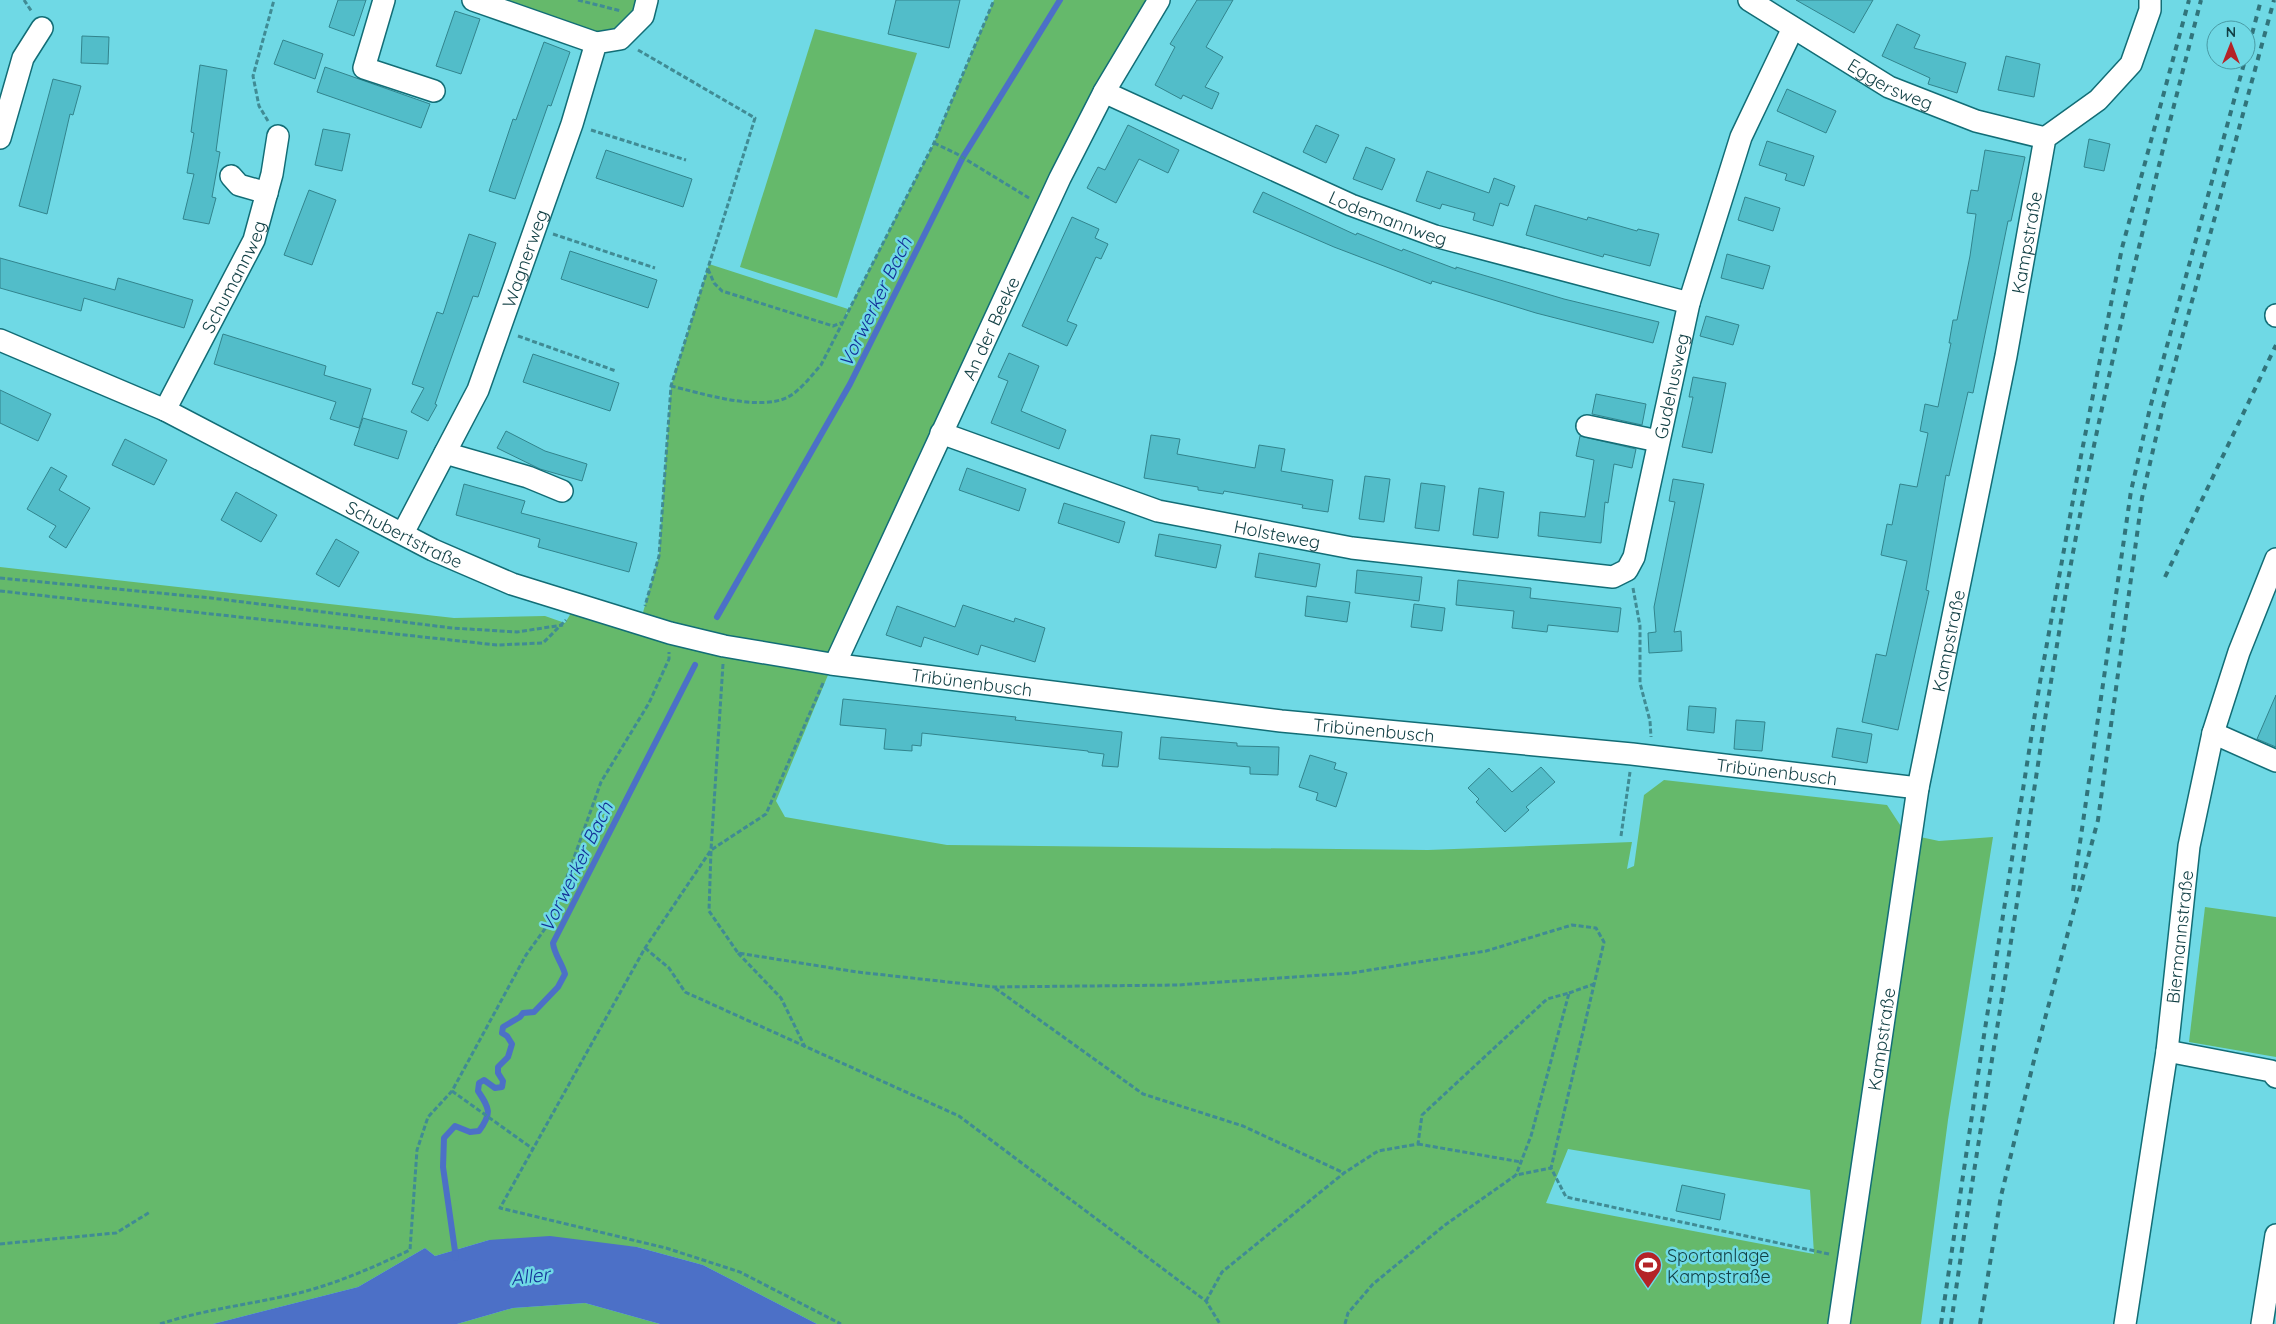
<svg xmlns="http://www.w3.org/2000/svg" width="2276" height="1324" font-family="Quicksand,sans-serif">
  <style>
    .green { fill: #65b96b; fill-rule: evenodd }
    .water { fill: #4c70c7 }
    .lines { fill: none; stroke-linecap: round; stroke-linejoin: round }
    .stream { stroke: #4c70c7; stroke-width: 6 }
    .building { fill: #52bdc9; stroke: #32848d }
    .minor-casing { stroke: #126d76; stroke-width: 24 }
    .path { stroke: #408b94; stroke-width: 3; stroke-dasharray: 5 2.5; stroke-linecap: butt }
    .minor { stroke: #fff; stroke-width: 21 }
    .rail { stroke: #31747b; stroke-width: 4; stroke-dasharray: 6 6; stroke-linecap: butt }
    .labels { text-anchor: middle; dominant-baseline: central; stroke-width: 5; stroke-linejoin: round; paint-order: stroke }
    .street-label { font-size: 18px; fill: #113f44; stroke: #6fd9e5 }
    .poi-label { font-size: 18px; fill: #113f44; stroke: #6fd9e5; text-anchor: start }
    .water-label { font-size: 19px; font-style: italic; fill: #133097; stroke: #6fd9e5 }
  </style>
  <rect width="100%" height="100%" fill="#6fd9e5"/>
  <g class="green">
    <polygon points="473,0 647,0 620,39"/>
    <path d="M994,0H1159L1047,209L920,452L776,801L785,817L947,845L1428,850L1632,842L1627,869L1634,866L1644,795L1664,780L1887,805L1906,834L1939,841L1993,837L1948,1120L1921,1324H817L703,1265L637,1247L489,1240L435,1256L425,1248L358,1287L213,1324H0V567L454,618L545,616L565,623L576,605L640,623L659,556L671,386L709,264L848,309L844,319L934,143ZM1568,1149L1810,1190L1814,1254L1546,1203Z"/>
    <polygon points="815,29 917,53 837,298 740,267"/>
    <polygon points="2205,907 2276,917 2276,1057 2189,1042"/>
    <polygon points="585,1303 660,1324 457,1324 513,1308"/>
  </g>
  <polygon class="water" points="550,1236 637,1247 703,1265 817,1324 660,1324 585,1303 513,1308 457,1324 213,1324 358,1287 425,1248 435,1256 489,1240"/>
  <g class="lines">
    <g class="stream">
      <polyline points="717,617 850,384 963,157 1060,0"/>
      <path d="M456,1258L443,1167L444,1138L455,1126L470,1132L479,1131C492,1113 490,1109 478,1091L479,1083L484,1080L495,1088L502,1087L503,1081L498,1073V1067L508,1057L512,1044L507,1036L502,1033L503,1027L520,1017L523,1013L534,1012L558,987L565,974C562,963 554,954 553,943L695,665"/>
    </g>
  </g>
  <g class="building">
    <polygon points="338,0 366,0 354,36 329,27"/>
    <polygon points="896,0 960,0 949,48 888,34"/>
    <polygon points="1197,0 1233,0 1206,47 1223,57 1205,87 1219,93 1212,109 1183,95 1181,99 1155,85 1175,47 1170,44"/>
    <polygon points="1796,0 1873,0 1854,33"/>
    <polygon points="455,11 480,19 461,74 436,66"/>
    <polygon points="1897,24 1920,35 1914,48 1966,63 1957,93 1928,84 1930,78 1882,56"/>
    <polygon points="82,36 109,37 108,64 81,63"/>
    <polygon points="283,40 323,54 315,79 274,64"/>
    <polygon points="544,42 570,52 551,106 548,105 515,199 489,191 513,119 516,120"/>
    <polygon points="2006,56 2040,64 2034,97 1998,90"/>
    <polygon points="200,65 227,70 216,151 220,152 212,197 216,198 209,224 183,219 194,174 187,173 194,133 191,132"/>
    <polygon points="325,67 430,104 421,128 317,92"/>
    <polygon points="53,79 81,86 73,115 70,114 47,214 19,206"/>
    <polygon points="1787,89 1836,111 1826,133 1777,111"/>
    <polygon points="1128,125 1179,150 1168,173 1139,159 1116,203 1087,188 1098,167 1105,170"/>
    <polygon points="1316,125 1339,135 1326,163 1303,152"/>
    <polygon points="323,129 350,134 342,171 315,165"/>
    <polygon points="2089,139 2110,144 2104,171 2084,167"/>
    <polygon points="1767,141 1814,156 1804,186 1785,180 1787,174 1759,165"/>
    <polygon points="1366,147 1395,159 1382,190 1353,179"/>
    <polygon points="606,150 692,179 683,207 596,178"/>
    <polygon points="1985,150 2025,157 2011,221 2008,221 1973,393 1968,392 1949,476 1946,475 1926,590 1929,591 1898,730 1862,722 1876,654 1886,656 1907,561 1881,555 1887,524 1892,525 1900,484 1917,487 1928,433 1920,431 1925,404 1938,407 1951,343 1949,343 1953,320 1957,320 1970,256 1976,214 1967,213 1971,190 1978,191"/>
    <polygon points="1427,171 1489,193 1494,178 1515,186 1508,206 1500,203 1493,226 1473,220 1475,213 1442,204 1440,209 1416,201"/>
    <polygon points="309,190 336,200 312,265 284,255"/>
    <polygon points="1263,192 1356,235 1357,233 1402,251 1403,249 1456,269 1456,267 1564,299 1659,322 1653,343 1536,313 1432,281 1431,284 1334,247 1253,212"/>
    <polygon points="1745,197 1780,208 1773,231 1738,220"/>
    <polygon points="1535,205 1587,220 1588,217 1637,231 1638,229 1659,234 1650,266 1604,254 1603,257 1526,235"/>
    <polygon points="1072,217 1099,229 1095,238 1108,244 1101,259 1096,257 1067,321 1077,325 1067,346 1022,326"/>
    <polygon points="469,234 496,243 478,297 473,296 435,404 437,405 428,421 411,412 424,388 412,384 437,312 443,314"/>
    <polygon points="570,251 657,280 648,308 561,279"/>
    <polygon points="1727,254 1770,266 1763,289 1721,278"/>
    <polygon points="0,258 115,290 118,278 193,300 184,328 84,298 81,311 0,288"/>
    <polygon points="1706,316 1739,325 1733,345 1700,336"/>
    <polygon points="223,334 326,366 324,375 371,389 359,428 330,419 336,402 214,364"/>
    <polygon points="1009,353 1039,366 1021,411 1066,430 1059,449 991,423 1008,381 998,377"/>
    <polygon points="533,354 619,383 610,411 523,382"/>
    <polygon points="1693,377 1726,383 1712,453 1682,447 1693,397 1689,397"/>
    <polygon points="0,390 51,414 38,441 0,423"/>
    <polygon points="1596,394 1646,404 1642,425 1592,414"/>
    <polygon points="363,418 407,431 398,459 354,445"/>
    <polygon points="506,431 545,451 587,464 582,481 540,469 497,448"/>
    <polygon points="1151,435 1180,439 1177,454 1255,468 1259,445 1285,449 1281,471 1333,480 1328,512 1302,508 1303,505 1224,491 1223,494 1198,490 1198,487 1144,478"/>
    <polygon points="1580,436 1636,449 1632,468 1614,464 1608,503 1605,502 1601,543 1538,536 1540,512 1585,517 1594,460 1576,456"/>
    <polygon points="125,439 167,460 154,485 112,465"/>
    <polygon points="51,467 67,476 59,490 90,508 66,548 49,537 56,526 27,509"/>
    <polygon points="967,468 1026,489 1019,511 959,490"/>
    <polygon points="1365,476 1390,479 1384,522 1359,519"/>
    <polygon points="1673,479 1704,484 1674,632 1681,631 1682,651 1649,653 1648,633 1656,632 1654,607 1675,502 1669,501"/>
    <polygon points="1421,483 1445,486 1439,531 1415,528"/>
    <polygon points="464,484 525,501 521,513 637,543 629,572 538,547 540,539 456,515"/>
    <polygon points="1479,488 1504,492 1498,538 1473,535"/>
    <polygon points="236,492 277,515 261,542 221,520"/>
    <polygon points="1064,503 1125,522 1119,543 1058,523"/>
    <polygon points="1159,534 1221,545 1216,568 1155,556"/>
    <polygon points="336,539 359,552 339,587 316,574"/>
    <polygon points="1259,553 1320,564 1316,587 1255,577"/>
    <polygon points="1357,570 1422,577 1419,601 1355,593"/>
    <polygon points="1458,580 1531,588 1530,598 1621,608 1618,632 1548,625 1547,632 1512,628 1514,611 1456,605"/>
    <polygon points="1307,596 1350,602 1347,622 1305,616"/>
    <polygon points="1414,604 1445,608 1442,631 1411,627"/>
    <polygon points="963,605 1014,622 1015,618 1045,628 1035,662 981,645 978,655 924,637 921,647 886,635 897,606 955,627"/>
    <polygon points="2276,695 2276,747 2257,739"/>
    <polygon points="843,699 1016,717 1015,720 1122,732 1118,767 1102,766 1104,754 1088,752 1088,751 922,733 921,746 912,745 912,751 884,749 886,729 840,725"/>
    <polygon points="1689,706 1716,708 1714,733 1687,730"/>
    <polygon points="1736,720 1765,722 1762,751 1734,749"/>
    <polygon points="1837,728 1872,734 1867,763 1832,757"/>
    <polygon points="1161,737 1237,743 1237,746 1279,747 1278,775 1250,774 1250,767 1159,759"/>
    <polygon points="1310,755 1336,763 1334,769 1347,773 1336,807 1316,800 1318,793 1299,787"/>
    <polygon points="1541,767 1555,782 1526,807 1529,810 1505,832 1476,802 1479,799 1468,788 1489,768 1512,792"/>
    <polygon points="1682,1185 1725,1194 1720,1220 1676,1211"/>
  </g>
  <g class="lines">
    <g class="minor-casing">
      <g id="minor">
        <polyline points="384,0 364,68 434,91"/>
        <polyline points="473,0 596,43"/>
        <path id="s1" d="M1749,0L1889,87L1976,121L2045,138"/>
        <path id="s2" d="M1104,92L1351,205L1435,236L1689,303"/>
        <polyline points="0,138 23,58 42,28"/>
        <polyline points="231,176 239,185 267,193"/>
        <polyline points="2276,315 2276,316"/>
        <path id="s3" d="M0,340L165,410L433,550L512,584L670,633L724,646L831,664L1281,721L1632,754L1918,788"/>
        <path id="s4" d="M165,410L254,240L272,174L278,136"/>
        <polyline points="1587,426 1658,441"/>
        <path id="s5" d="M941,433L1158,511L1352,548L1613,577L1627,570L1634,557L1689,303L1741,137L1793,28"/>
        <polyline points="445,453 528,477 562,491"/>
        <path id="s6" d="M403,533L478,390L572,124L596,43L620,39L643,16L647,0"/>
        <path id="s7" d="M835,664L1060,178L1104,92L1159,0"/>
        <polyline points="2213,733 2276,761"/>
        <polyline points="2167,1051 2271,1071 2276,1077"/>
        <path id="s8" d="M1839,1324L1918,788L2006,356L2045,138L2098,100L2131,64L2150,10V0"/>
        <path id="s9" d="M2125,1324L2167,1051L2189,846L2213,733L2239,652L2276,559"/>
        <polyline points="2262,1324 2276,1235"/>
      </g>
    </g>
    <g class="path">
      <polyline points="24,0 32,12"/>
      <polyline points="578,0 621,11"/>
      <polyline points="638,50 755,118 671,386 659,556 645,606"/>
      <polyline points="268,121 259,106 253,76 274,0"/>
      <polyline points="591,130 686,160"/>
      <polyline points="934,143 957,154 1029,198"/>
      <polyline points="553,234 655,268"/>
      <polyline points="708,269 714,283 722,291 833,326 841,323"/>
      <polyline points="518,336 616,371"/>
      <path d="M671,386C700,393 760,412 788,397C801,390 811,376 821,365L934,143L994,0"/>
      <polyline points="0,578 211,598 452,628 517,632 563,625"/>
      <polyline points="1633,588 1640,626 1640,683 1650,721 1651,737"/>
      <polyline points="0,591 497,645 543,643 566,620"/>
      <polyline points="723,664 711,850 709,911 738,953 857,972 994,987 1178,985 1352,973 1486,951 1572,925 1596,928 1604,942 1551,1168 1566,1197 1829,1254"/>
      <polyline points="823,683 766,814 711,850 645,948 500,1208 666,1248 740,1272 841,1324"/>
      <polyline points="1621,836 1630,772"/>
      <polyline points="645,948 669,968 685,992 959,1116 1206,1301 1220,1324"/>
      <polyline points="738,953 781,998 805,1047"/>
      <polyline points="995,988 1143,1094 1243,1126 1344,1173"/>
      <polyline points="1569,993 1594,984"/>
      <polyline points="452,1091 533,1149"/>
      <polyline points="1418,1144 1521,1162"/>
      <polyline points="0,1244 116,1233 150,1212"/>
      <polyline points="1206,1301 1222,1272 1344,1173 1378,1151 1418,1144 1422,1115 1547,999 1569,993 1531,1136 1516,1175"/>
      <path d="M160,1324C206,1309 253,1304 299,1293C338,1283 374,1267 410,1250L417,1150L428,1117L452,1091L526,955L552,919L601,782L649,703L669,659V652"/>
      <polyline points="1345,1324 1348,1313 1373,1284 1445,1225 1516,1175 1551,1168"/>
    </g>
    <use href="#minor" class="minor"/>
    <g class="rail">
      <polyline points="2246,57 2261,0"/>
      <polyline points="2165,577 2276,345"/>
      <polyline points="2073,891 2131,491 2150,408 2245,60"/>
      <polyline points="1941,1324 1982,1048 2040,682 2081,456 2122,248 2189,0"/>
      <path d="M1951,1324C1970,1190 1993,1056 2014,922C2038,766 2060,609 2092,455C2124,302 2162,151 2201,0"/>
      <polyline points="1980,1324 2001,1196 2035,1056 2098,820 2142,498 2162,411 2274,0"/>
    </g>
  </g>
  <defs>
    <g id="stadium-pin" transform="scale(1.4375)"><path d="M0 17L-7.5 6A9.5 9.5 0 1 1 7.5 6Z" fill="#b42327" stroke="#6fd9e5"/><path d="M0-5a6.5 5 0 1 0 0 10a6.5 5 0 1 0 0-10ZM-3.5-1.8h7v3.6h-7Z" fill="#fff"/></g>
  </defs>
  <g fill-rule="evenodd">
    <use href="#stadium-pin" x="1648" y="1265"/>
  </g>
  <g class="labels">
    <g class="street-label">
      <text stroke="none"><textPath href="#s1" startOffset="165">Eggersweg</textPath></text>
      <text stroke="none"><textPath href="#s2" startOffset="311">Lodemannweg</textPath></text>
      <text stroke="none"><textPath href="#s8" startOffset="1098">Kampstraße</textPath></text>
      <text stroke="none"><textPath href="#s6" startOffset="301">Wagnerweg</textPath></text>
      <text stroke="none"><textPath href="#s4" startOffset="150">Schumannweg</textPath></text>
      <text stroke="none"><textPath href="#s7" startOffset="370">An der Beeke</textPath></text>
      <text stroke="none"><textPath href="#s5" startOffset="896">Gudehusweg</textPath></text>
      <text stroke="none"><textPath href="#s3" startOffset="449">Schubertstraße</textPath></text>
      <text stroke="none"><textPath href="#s5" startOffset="352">Holsteweg</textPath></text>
      <text stroke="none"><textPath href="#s8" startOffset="692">Kampstraße</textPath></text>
      <text stroke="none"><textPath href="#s3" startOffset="1039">Tribünenbusch</textPath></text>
      <text stroke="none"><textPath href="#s3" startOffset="1444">Tribünenbusch</textPath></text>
      <text stroke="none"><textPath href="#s3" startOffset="1849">Tribünenbusch</textPath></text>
      <text stroke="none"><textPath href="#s9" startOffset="391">Biermannstraße</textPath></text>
      <text stroke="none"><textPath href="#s8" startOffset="288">Kampstraße</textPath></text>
    </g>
    <g class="poi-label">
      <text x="1667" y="1255">Sportanlage<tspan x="1667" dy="21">Kampstraße</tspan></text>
    </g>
    <g class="water-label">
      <text transform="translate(875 302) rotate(-64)">Vorwerker Bach</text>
      <text transform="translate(576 867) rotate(-64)">Vorwerker Bach</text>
      <text transform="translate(530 1276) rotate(-7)">Aller</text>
    </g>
  </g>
  <g transform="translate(2231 45)"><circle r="24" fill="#6fd9e5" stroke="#499ba5"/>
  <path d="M0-4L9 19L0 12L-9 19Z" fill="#b42327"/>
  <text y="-8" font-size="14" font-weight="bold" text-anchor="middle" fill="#113f44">N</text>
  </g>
</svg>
